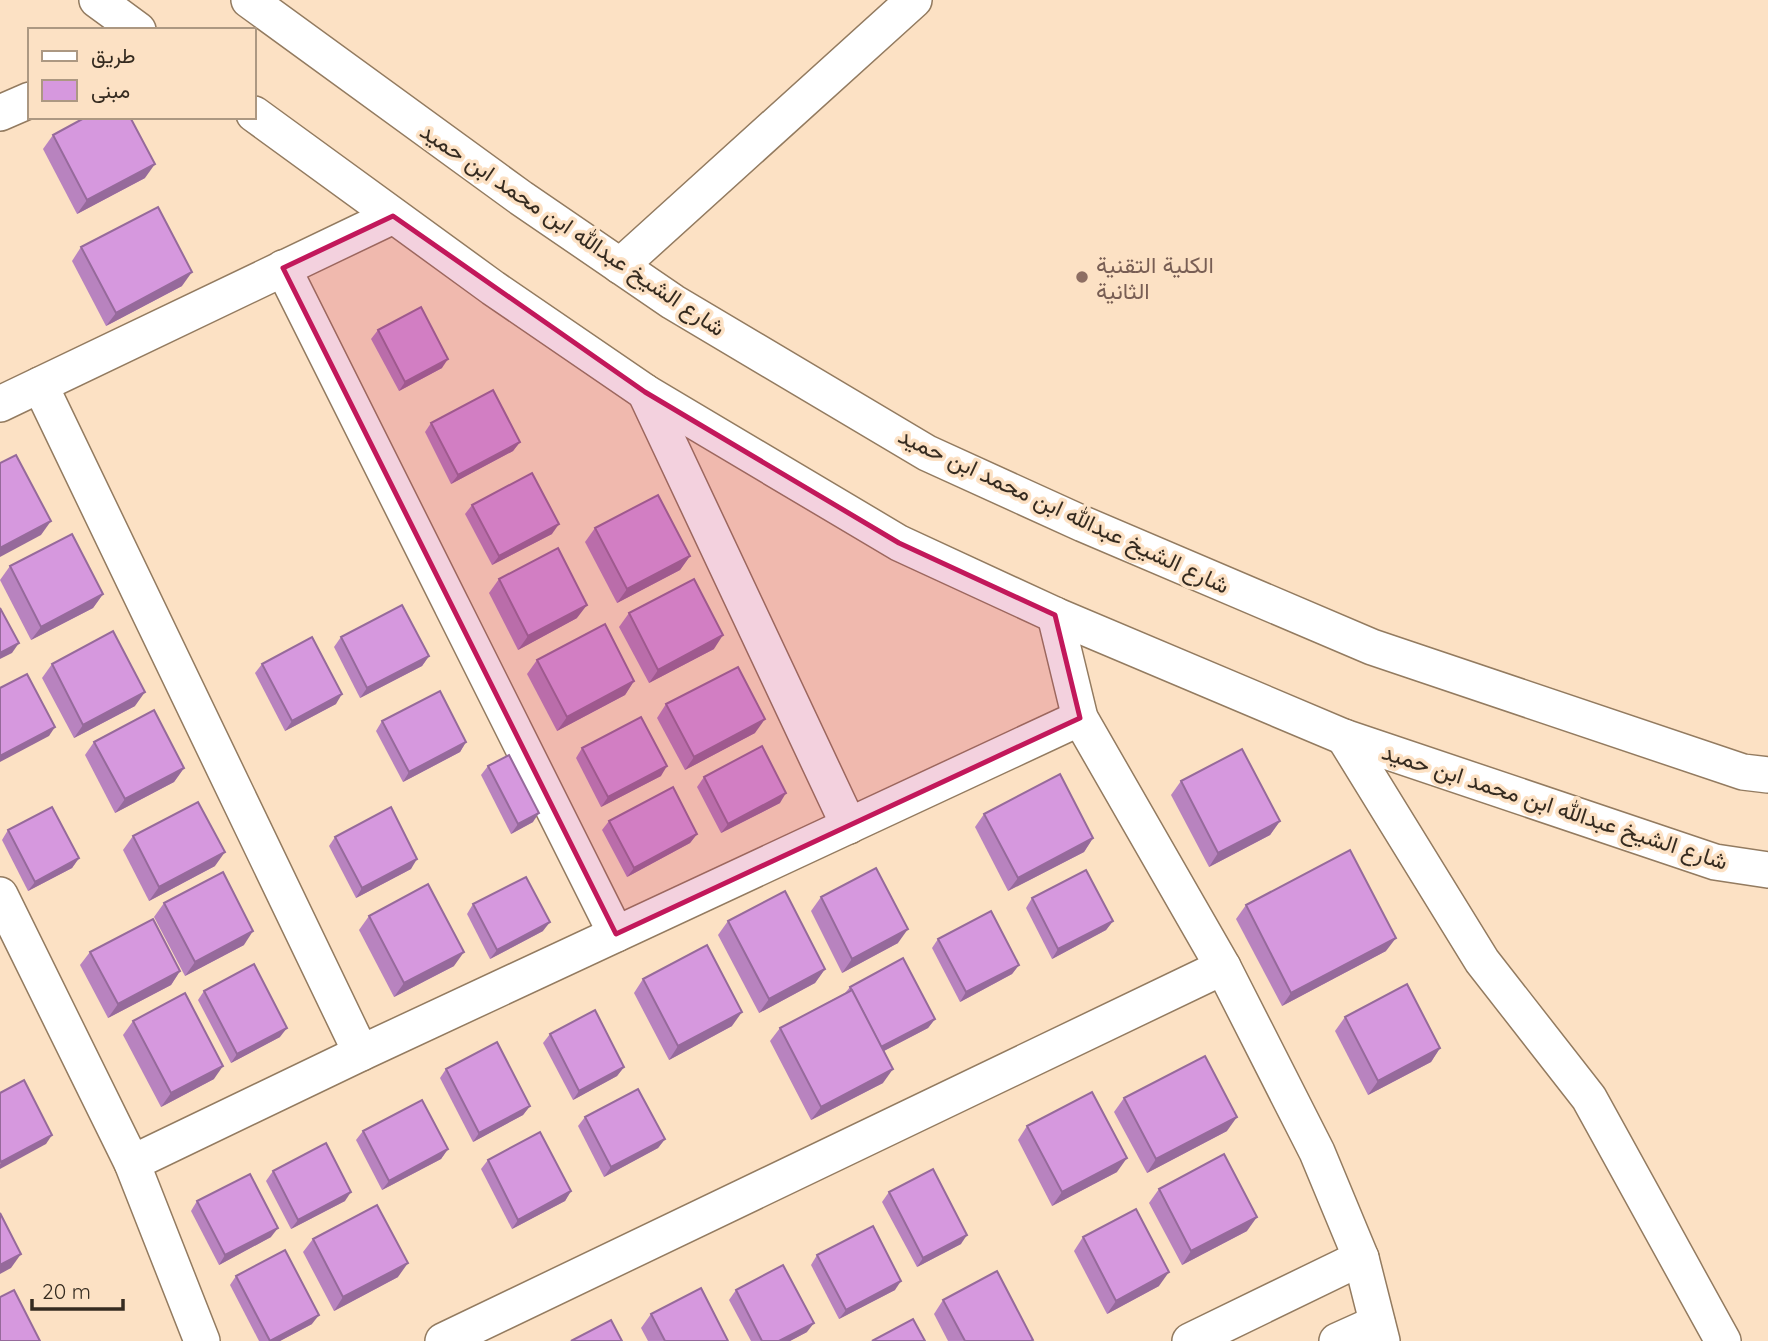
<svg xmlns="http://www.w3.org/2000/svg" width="1768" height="1341" font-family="Quicksand,Vazirmatn,sans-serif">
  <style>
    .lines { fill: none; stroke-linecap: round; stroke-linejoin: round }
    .minor-casing { stroke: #937b60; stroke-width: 38 }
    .minor { stroke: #fff; stroke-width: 35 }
    .wall { fill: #b883bf }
    .shaded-wall { fill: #966a9b }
    .building { fill: #d698de; stroke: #966a9b; stroke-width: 2 }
    .marked { fill: #c2185b; fill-opacity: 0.2; stroke: #c2185b; stroke-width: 5; stroke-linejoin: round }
    .education-dot { fill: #8d6e63; stroke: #fce1c4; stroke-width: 2.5 }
    .labels { text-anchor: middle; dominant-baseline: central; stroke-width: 7; stroke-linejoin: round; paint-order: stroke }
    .street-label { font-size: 23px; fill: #352b20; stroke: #fce1c4 }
    .education-label { font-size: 23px; fill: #785e54; stroke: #fce1c4; text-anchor: start }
  </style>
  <rect width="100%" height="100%" fill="#fce1c4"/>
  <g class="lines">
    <g class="minor-casing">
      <g id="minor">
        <polyline points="97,0 138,30"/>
        <polyline points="249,0 521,198 673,302 927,453 1083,524 1372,647 1743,772 1768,775"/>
        <polyline points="0,113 30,100"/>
        <polyline points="254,114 493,288 645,392 899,543 1055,615 1344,737 1715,862 1768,870"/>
        <polyline points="620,266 914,0"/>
        <polyline points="283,268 616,934"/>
        <polyline points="40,385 361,1053"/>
        <polyline points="645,392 849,826"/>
        <polyline points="0,404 393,216"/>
        <polyline points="1055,615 1080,718 1223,967 1317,1152 1361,1258 1382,1341"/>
        <polyline points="1344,737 1482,961 1589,1098 1723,1341"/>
        <polyline points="0,895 132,1163 202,1341"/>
        <polyline points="132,1163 361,1053 1080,718"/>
        <polyline points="443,1341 1223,967"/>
        <polyline points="1190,1341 1361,1258"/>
        <polyline points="1337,1341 1377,1323"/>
      </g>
    </g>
    <use href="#minor" class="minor"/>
  </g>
  <g class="wall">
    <polygon points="53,135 145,178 77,214 43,149"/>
    <polygon points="81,247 182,286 106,326 72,261"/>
    <polygon points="378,330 442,368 399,391 371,339"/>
    <polygon points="431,423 520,442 513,451 451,484 425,432"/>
    <polygon points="472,505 552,534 492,565 465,514"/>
    <polygon points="595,528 690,556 680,570 617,603 585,542"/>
    <polygon points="10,566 103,594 93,608 31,640 0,580"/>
    <polygon points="499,579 577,618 518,650 489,593"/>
    <polygon points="629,613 714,649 649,683 619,627"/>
    <polygon points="341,637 429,656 422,666 360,698 334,647"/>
    <polygon points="537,660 634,681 625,695 557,731 527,674"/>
    <polygon points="52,664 135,706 74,738 42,678"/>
    <polygon points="262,664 336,704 285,731 255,673"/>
    <polygon points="666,704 755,733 685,770 657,718"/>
    <polygon points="382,721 466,742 460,752 403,782 376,731"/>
    <polygon points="94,742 184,768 174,782 115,813 85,755"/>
    <polygon points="582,748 661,776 601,807 576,758"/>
    <polygon points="488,766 533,822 511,834 481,775"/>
    <polygon points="704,777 780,803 721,833 697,787"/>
    <polygon points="1181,781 1280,821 1270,835 1209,867 1171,795"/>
    <polygon points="984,814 1093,838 1084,852 1008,891 975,827"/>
    <polygon points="609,821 697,834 690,843 627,877 602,830"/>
    <polygon points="8,830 79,858 72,868 28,891 2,840"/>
    <polygon points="133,836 215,866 149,901 123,850"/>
    <polygon points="335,837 411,869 356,898 329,846"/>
    <polygon points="821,897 898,943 842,973 811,911"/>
    <polygon points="1032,898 1113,921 1106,930 1052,959 1026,908"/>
    <polygon points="164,903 244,945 185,976 154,917"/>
    <polygon points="473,904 543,931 490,959 467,914"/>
    <polygon points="1246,905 1386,951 1282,1006 1236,919"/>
    <polygon points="369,916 454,966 394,997 359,930"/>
    <polygon points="728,921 825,969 815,983 759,1013 718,935"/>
    <polygon points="938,939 1019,965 1012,974 960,1002 932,948"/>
    <polygon points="90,952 180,971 171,985 108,1018 80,965"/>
    <polygon points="643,979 732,1026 669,1060 634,993"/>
    <polygon points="850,987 935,1019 928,1028 884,1051 883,1083 811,1120 770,1041 780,1028 845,993"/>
    <polygon points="204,991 280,1037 231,1063 198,1000"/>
    <polygon points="1345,1017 1440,1048 1431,1062 1368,1095 1335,1031"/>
    <polygon points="133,1021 214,1079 161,1107 123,1035"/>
    <polygon points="550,1034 624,1067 617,1076 573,1100 543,1043"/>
    <polygon points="446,1069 530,1106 523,1115 473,1142 440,1078"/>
    <polygon points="1124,1098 1227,1131 1147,1173 1114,1112"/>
    <polygon points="585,1117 665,1139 658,1148 604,1177 578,1126"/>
    <polygon points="1027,1126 1117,1172 1052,1206 1018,1140"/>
    <polygon points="363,1131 448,1149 441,1159 382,1190 356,1140"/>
    <polygon points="488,1160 571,1191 565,1201 512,1229 481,1169"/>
    <polygon points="273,1171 345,1201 291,1229 266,1181"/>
    <polygon points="1159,1189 1247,1231 1182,1265 1149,1203"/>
    <polygon points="889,1192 961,1244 917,1267 882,1202"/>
    <polygon points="197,1201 271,1237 219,1265 191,1211"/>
    <polygon points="1083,1237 1159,1286 1107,1314 1074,1251"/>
    <polygon points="313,1239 398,1277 334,1311 303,1252"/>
    <polygon points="817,1255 895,1290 839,1319 811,1265"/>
    <polygon points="236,1276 312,1324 280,1341 259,1341 230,1285"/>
    <polygon points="736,1290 807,1332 790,1341 751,1341 729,1300"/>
    <polygon points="943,1300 1033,1340 1032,1341 948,1341 934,1314"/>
    <polygon points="651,1314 728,1341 648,1341 641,1328"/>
  </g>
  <g class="shaded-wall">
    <polygon points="155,164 145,178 77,214 87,200"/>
    <polygon points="192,272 182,286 106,326 116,313"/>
    <polygon points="448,359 442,368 399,391 405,382"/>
    <polygon points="520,442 513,451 451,484 458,475"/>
    <polygon points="51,521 41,535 0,557 0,548"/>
    <polygon points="559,524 552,534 492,565 499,556"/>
    <polygon points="690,556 680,570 617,603 627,589"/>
    <polygon points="103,594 93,608 31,640 41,627"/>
    <polygon points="587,605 577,618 518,650 528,636"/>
    <polygon points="723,635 714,649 649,683 658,670"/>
    <polygon points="19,643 12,653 0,659 0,653"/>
    <polygon points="429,656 422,666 360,698 367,688"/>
    <polygon points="634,681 625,695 557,731 567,717"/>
    <polygon points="145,692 135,706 74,738 83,725"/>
    <polygon points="342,694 336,704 285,731 292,721"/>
    <polygon points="765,719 755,733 685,770 694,757"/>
    <polygon points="55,727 49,736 0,762 0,756"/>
    <polygon points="466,742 460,752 403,782 409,772"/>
    <polygon points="667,766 661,776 601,807 608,797"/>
    <polygon points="184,768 174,782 115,813 125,799"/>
    <polygon points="786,793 780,803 721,833 728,824"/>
    <polygon points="539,813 533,822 511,834 518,824"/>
    <polygon points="1280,821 1270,835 1209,867 1218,853"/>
    <polygon points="697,834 690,843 627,877 634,868"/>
    <polygon points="1093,838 1084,852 1008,891 1018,878"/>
    <polygon points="225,852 215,866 149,901 159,887"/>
    <polygon points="79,858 72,868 28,891 35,882"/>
    <polygon points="417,859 411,869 356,898 362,888"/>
    <polygon points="1113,921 1106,930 1052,959 1058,949"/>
    <polygon points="550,922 543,931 490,959 497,950"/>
    <polygon points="908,929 898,943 842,973 852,959"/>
    <polygon points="253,931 244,945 185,976 195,962"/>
    <polygon points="1396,938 1386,951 1282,1006 1291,993"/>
    <polygon points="464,952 454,966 394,997 404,983"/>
    <polygon points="1019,965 1012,974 960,1002 966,992"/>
    <polygon points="825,969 815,983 759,1013 769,999"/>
    <polygon points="180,971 171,985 108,1018 118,1004"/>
    <polygon points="742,1012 732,1026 669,1060 678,1046"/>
    <polygon points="935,1019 928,1028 874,1056 881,1047"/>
    <polygon points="287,1028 280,1037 231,1063 237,1054"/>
    <polygon points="1440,1048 1431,1062 1368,1095 1378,1081"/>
    <polygon points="223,1066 214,1079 161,1107 171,1093"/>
    <polygon points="624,1067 617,1076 573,1100 579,1091"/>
    <polygon points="893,1069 883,1083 811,1120 821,1107"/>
    <polygon points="530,1106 523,1115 473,1142 479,1133"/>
    <polygon points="1237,1117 1227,1131 1147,1173 1156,1159"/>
    <polygon points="52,1135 46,1144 0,1169 0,1164 1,1162"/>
    <polygon points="665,1139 658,1148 604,1177 611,1167"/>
    <polygon points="448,1149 441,1159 382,1190 389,1181"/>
    <polygon points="1127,1158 1117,1172 1052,1206 1062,1192"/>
    <polygon points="571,1191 565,1201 512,1229 518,1220"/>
    <polygon points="351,1192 345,1201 291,1229 298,1220"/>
    <polygon points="1257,1217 1247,1231 1182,1265 1191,1251"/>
    <polygon points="278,1228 271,1237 219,1265 225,1255"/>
    <polygon points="967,1235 961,1244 917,1267 923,1258"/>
    <polygon points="21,1254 11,1268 0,1274 0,1265"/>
    <polygon points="408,1263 398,1277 334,1311 343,1297"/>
    <polygon points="1169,1272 1159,1286 1107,1314 1116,1301"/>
    <polygon points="901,1281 895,1290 839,1319 846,1310"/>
    <polygon points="319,1315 312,1324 280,1341 270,1341"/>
    <polygon points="814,1323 807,1332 790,1341 779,1341"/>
  </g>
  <g class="building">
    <polygon points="86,117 130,117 155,164 87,200 53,135"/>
    <polygon points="158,207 192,272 116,313 81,247"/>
    <polygon points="421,307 448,359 405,382 378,330"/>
    <polygon points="493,390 520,442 458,475 431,423"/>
    <polygon points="16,455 51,521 0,548 0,463"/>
    <polygon points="532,473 559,524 499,556 472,505"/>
    <polygon points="658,495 690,556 627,589 595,528"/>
    <polygon points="72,534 103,594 41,627 10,566"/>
    <polygon points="558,548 587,605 528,636 499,579"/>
    <polygon points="694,579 723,635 658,670 629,613"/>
    <polygon points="402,605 429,656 367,688 341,637"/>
    <polygon points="0,608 19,643 0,653"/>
    <polygon points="605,624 634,681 567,717 537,660"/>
    <polygon points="113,631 145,692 83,725 52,664"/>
    <polygon points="312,637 342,694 292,721 262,664"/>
    <polygon points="738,667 765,719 694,757 666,704"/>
    <polygon points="27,674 55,727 0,756 0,688"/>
    <polygon points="440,691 466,742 409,772 382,721"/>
    <polygon points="154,710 184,768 125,799 94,742"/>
    <polygon points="641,717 667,766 608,797 582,748"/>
    <polygon points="762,746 786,793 728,824 704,777"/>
    <polygon points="1242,749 1280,821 1218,853 1181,781"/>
    <polygon points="509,755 539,813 518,824 488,766"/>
    <polygon points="1060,774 1093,838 1018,878 984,814"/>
    <polygon points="673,787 697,834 634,868 609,821"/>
    <polygon points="198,802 225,852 159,887 133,836"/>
    <polygon points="52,807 79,858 35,882 8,830"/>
    <polygon points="391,807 417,859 362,888 335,837"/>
    <polygon points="1350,850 1396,938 1291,993 1246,905"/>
    <polygon points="876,868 908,929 852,959 821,897"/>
    <polygon points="1086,870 1113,921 1058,949 1032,898"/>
    <polygon points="223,872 253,931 195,962 164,903"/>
    <polygon points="526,877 550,922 497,950 473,904"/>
    <polygon points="428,884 464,952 404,983 369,916"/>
    <polygon points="785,891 825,969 769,999 728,921"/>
    <polygon points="991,911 1019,965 966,992 938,939"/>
    <polygon points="153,919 180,971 118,1004 90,952"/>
    <polygon points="707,945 742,1012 678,1046 643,979"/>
    <polygon points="903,958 935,1019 881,1047 850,987"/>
    <polygon points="254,964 287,1028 237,1054 204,991"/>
    <polygon points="1407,984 1440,1048 1378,1081 1345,1017"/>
    <polygon points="852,990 893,1069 821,1107 780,1028"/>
    <polygon points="185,993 223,1066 171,1093 133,1021"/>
    <polygon points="595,1010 624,1067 579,1091 550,1034"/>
    <polygon points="497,1042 530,1106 479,1133 446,1069"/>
    <polygon points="1205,1056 1237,1117 1156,1159 1124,1098"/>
    <polygon points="24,1080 52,1135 1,1162 0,1159 0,1093"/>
    <polygon points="638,1089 665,1139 611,1167 585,1117"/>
    <polygon points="1092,1092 1127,1158 1062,1192 1027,1126"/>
    <polygon points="422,1100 448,1149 389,1181 363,1131"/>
    <polygon points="540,1132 571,1191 518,1220 488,1160"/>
    <polygon points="326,1143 351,1192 298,1220 273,1171"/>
    <polygon points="1224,1154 1257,1217 1191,1251 1159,1189"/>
    <polygon points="933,1169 967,1235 923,1258 889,1192"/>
    <polygon points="250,1174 278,1228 225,1255 197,1201"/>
    <polygon points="377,1205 408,1263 343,1297 313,1239"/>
    <polygon points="1136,1209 1169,1272 1116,1301 1083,1237"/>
    <polygon points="0,1213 21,1254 0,1265"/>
    <polygon points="873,1226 901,1281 846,1310 817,1255"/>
    <polygon points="285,1250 319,1315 270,1341 236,1276"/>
    <polygon points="783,1265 814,1323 779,1341 762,1341 736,1290"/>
    <polygon points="997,1271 1033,1340 1031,1341 965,1341 943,1300"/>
    <polygon points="701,1288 728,1341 665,1341 651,1314"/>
    <polygon points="14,1290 40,1341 0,1341 0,1297"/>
    <polygon points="913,1319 925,1341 872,1341"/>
    <polygon points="611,1320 622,1341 571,1341"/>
  </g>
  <path class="marked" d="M393,216L645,392L899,543L1055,615L1080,718L616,934L283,268Z"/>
  <circle class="education-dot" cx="1082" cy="277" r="7"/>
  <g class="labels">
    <g class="street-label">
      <text transform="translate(573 229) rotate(34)">شارع الشيخ عبدالله ابن محمد ابن حميد</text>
      <text transform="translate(1064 510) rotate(25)">شارع الشيخ عبدالله ابن محمد ابن حميد</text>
      <text transform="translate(1555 806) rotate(18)">شارع الشيخ عبدالله ابن محمد ابن حميد</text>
    </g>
    <g class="education-label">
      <text x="1096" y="264">الكلية التقنية<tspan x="1096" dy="26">الثانية</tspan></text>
    </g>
  </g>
  <rect x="28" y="28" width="228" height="91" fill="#fce1c4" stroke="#ac9882" stroke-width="2"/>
  <rect x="42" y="51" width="35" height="10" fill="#ffffff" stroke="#ac9882" stroke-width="2"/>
  <text x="91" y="63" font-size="21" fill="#352b20">طريق</text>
  <rect x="42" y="80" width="35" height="21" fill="#d698de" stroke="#ac9882" stroke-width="2"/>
  <text x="91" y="98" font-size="21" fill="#352b20">مبنى</text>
  <path d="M32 1299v10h91v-10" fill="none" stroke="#352b20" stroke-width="3.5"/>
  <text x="42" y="1299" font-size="21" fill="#352b20" stroke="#fce1c4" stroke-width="5" paint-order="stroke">20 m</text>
</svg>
